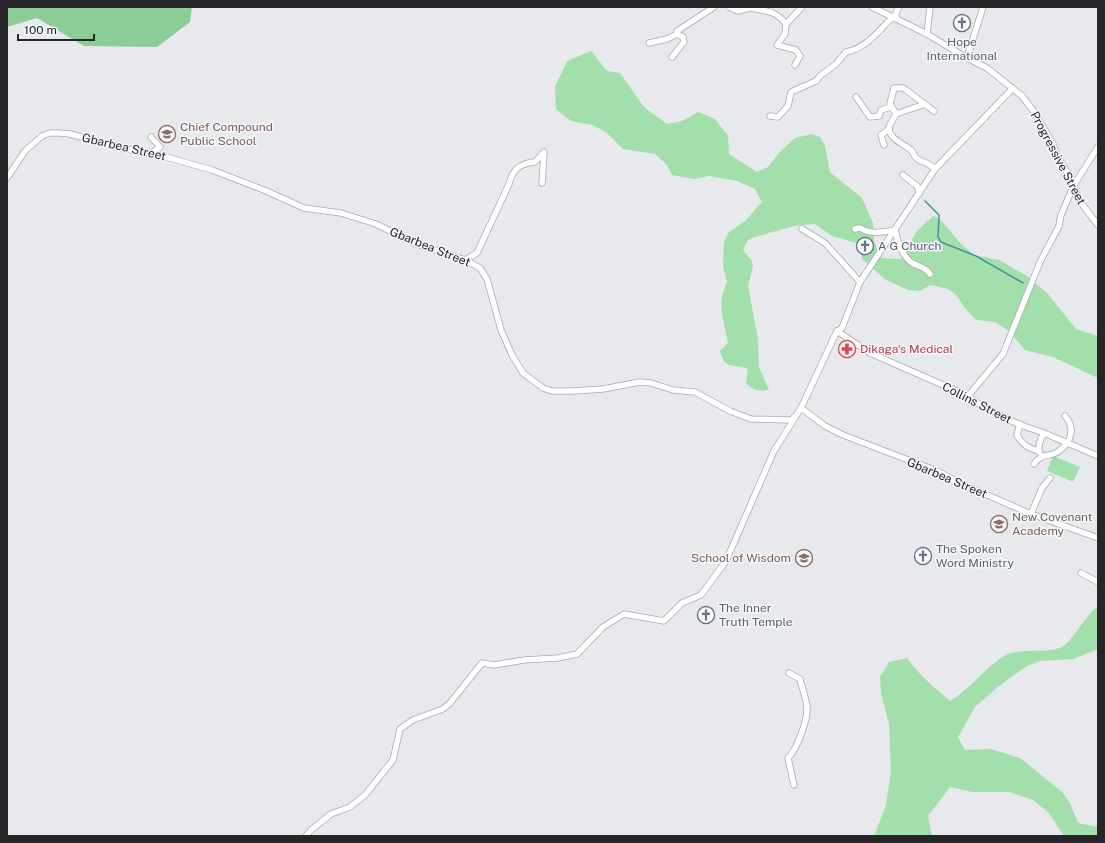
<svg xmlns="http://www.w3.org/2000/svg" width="1105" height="843" font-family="'Public Sans',sans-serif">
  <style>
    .green { fill: #a2dfab }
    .forest { fill: #8ccc96 }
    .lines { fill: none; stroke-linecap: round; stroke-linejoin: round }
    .stream { stroke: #469498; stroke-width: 1.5 }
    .street-casing { stroke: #a9aaae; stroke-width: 7 }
    .street { stroke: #fff; stroke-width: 5.5 }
    .labels { text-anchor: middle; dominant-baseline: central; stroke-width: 3; stroke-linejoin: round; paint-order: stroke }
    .worship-label { font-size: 12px; fill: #5b616d; stroke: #f5f7fb; text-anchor: start }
    .education-label { font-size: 12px; fill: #785e54; stroke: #f5f7fb; text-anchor: start }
    .street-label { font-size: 12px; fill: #262628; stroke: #f5f7fb }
    .health-label { font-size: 12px; fill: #be3a42; stroke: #f5f7fb; text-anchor: start }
  </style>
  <rect width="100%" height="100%" fill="#e8e9ed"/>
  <g class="green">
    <path d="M591,51L607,71L620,73L644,107L667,124L682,121L698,112L715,119L728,136L729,154L757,172L768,167L779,153L795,138L811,134L820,137L825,146L830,172L862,198L873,223L874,241L881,258L901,259C909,251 908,249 912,240C916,230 926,223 933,216L939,218L961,244L974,255L999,260L1027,276L1048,294L1076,329L1098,336V378L1053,357L1025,350L1009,331L995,322L976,320L965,308L956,295L948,289L930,285L920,291L908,290L886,280L863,260L856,243L832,236L815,224L794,226L755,237L748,240L743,250L752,261L753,266L748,286L758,339L759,367L769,390C758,392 753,390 746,383L748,369C733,363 725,371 720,351L728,343C724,319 716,306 727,282L723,266L724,242L729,232L745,221L762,202L755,189L737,181L709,176L695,179L672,175L667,165L655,154L623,149L606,132L592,125L571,121L556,109L555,87L567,61Z"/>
    <polygon points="1053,456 1080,467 1073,482 1047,471"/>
    <path d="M1098,607V649L1073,659L1041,661L1027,666L999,686L975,707L958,737L965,750L991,749L1020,758L1062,792L1070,803L1078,823L1098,827V836H1064L1048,812L1033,800L1009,792H972L950,787L928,816L932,836H874L886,805L891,771L889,724L881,694L880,677L889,662L907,658C919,675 935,688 950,701C970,689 984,669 1004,656C1020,646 1054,656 1066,644C1076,634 1084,620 1093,610Z"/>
  </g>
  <polygon class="forest" points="7,7 192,7 190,22 157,47 84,46 37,18 7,27"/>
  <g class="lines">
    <polyline class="stream" points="925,201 939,215 938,237 941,242 976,256 1023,283"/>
    <g class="street-casing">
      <g id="street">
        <polyline points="729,7 738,11 753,7"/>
        <polyline points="872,7 927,34 967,58 987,68 1022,96 1035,113 1053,144 1058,158 1073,181 1078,199 1098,225"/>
        <path d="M752,8C768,12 775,10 786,24L785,34L777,45L796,50L800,56L795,65"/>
        <polyline points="896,18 896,13 899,7"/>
        <polyline points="786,24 802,7"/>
        <polyline points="927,34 930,7"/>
        <polyline points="649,43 667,39 677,34 677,31 714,7"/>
        <polyline points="672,57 684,42 683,37 677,34"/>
        <polyline points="967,58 983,7"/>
        <polyline points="856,97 870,117 879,116 881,110 891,107"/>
        <path d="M934,111L906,90L903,88H894L890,104L896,114C894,119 890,122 889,128C889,139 904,144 911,150C913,152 914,156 916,158C921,162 928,162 935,169"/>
        <polyline points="896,114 925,104"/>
        <path d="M770,116L778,117L788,106L791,92L816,81L820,76L836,64L846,52C867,48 877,32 892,18"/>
        <polyline points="151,137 160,147 152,153"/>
        <polyline points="884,145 881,135 889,129"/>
        <polyline points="903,175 918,187 919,194"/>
        <polyline points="7,178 25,151 42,136 50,133 59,133 70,134 125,149 152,153 212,170 264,190 304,208 341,213 376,224 417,244 465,260 480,268 487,279 501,330 512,355 523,373 543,388 552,391 573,391 603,389 640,382 651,383 673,390 695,392 730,411 751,419 792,420 794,417"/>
        <polyline points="802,229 825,243 860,282"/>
        <path d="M855,229L860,228C871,235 882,232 895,230C898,242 901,255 912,263C919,267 926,267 930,274"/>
        <path d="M465,260L477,253L509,184C512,170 520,163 535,162L544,152L542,183"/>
        <polyline points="837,331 870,353 968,396 982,406 1018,424 1044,433 1098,456"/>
        <polyline points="968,396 1003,354 1040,262 1059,226 1061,215 1074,185 1098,147"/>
        <polyline points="801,408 825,426 843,435 937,471 962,484 1031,514 1098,538"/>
        <path d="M1020,424L1017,435C1023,445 1027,448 1039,451"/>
        <path d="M1040,453C1037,447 1041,438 1044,433"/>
        <path d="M1034,464C1043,451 1051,458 1059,451C1071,442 1076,428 1065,416"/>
        <polyline points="1031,514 1042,488 1050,478"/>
        <polyline points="1081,573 1098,582"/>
        <path d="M789,673L800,679C802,688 806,698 807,707C808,720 797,749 788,758L794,785"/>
        <polyline points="306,836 311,830 331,814 350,807 365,795 393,760 400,729 413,720 443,709 450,703 482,663 494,665 524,660 558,658 577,654 603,627 624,614 664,621 682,603 701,595 726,561 774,451 801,408 837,331 842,328 860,282 935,169 1013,88"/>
      </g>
    </g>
    <use href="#street" class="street"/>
  </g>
  <defs>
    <g id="church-ring" transform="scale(0.9)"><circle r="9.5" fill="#f5f7fb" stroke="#6b7280" stroke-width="1.5"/><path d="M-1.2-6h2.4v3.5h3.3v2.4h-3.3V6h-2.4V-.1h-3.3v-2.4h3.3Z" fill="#6b7280"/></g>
    <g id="school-ring" transform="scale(0.9)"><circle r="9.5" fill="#f5f7fb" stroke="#8d6e63" stroke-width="1.5"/><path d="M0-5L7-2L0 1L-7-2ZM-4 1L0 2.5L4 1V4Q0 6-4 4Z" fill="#8d6e63"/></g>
    <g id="pharmacy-ring" transform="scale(0.9)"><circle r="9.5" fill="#f5f7fb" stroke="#e0444e" stroke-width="1.5"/><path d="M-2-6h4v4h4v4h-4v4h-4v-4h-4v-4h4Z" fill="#e0444e"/></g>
  </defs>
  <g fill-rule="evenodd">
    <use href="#church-ring" x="962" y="23"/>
    <use href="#school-ring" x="167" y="134"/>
    <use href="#church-ring" x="865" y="246"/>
    <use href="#pharmacy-ring" x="847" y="349"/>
    <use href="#school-ring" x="999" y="524"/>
    <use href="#church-ring" x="923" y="556"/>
    <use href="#school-ring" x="804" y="558"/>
    <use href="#church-ring" x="706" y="615"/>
  </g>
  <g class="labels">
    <g class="worship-label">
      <text x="962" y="42" text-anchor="middle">Hope<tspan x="962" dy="14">International</tspan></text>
      <text x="878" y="246">A G Church</text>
      <text x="936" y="549">The Spoken<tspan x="936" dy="14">Word Ministry</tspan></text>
      <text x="719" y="608">The Inner<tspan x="719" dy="14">Truth Temple</tspan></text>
    </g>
    <g class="education-label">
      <text x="180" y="127">Chief Compound<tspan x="180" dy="14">Public School</tspan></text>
      <text x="1012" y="517">New Covenant<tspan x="1012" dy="14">Academy</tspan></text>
      <text x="791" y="558" text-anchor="end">School of Wisdom</text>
    </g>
    <g class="street-label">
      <text transform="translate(124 147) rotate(13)">Gbarbea Street</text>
      <text transform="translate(1058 158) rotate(62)">Progressive Street</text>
      <text transform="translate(430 247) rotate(22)">Gbarbea Street</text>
      <text transform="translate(977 403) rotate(27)">Collins Street</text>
      <text transform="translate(947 478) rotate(23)">Gbarbea Street</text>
    </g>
    <g class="health-label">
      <text x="860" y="349">Dikaga's Medical</text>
    </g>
  </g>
  <rect width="1105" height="843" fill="none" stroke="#262628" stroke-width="16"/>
  <path d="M18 34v6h76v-6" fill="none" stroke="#262628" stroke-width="2"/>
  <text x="24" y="34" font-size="12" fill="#262628" stroke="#f5f7fb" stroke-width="3" paint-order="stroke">100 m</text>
</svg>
